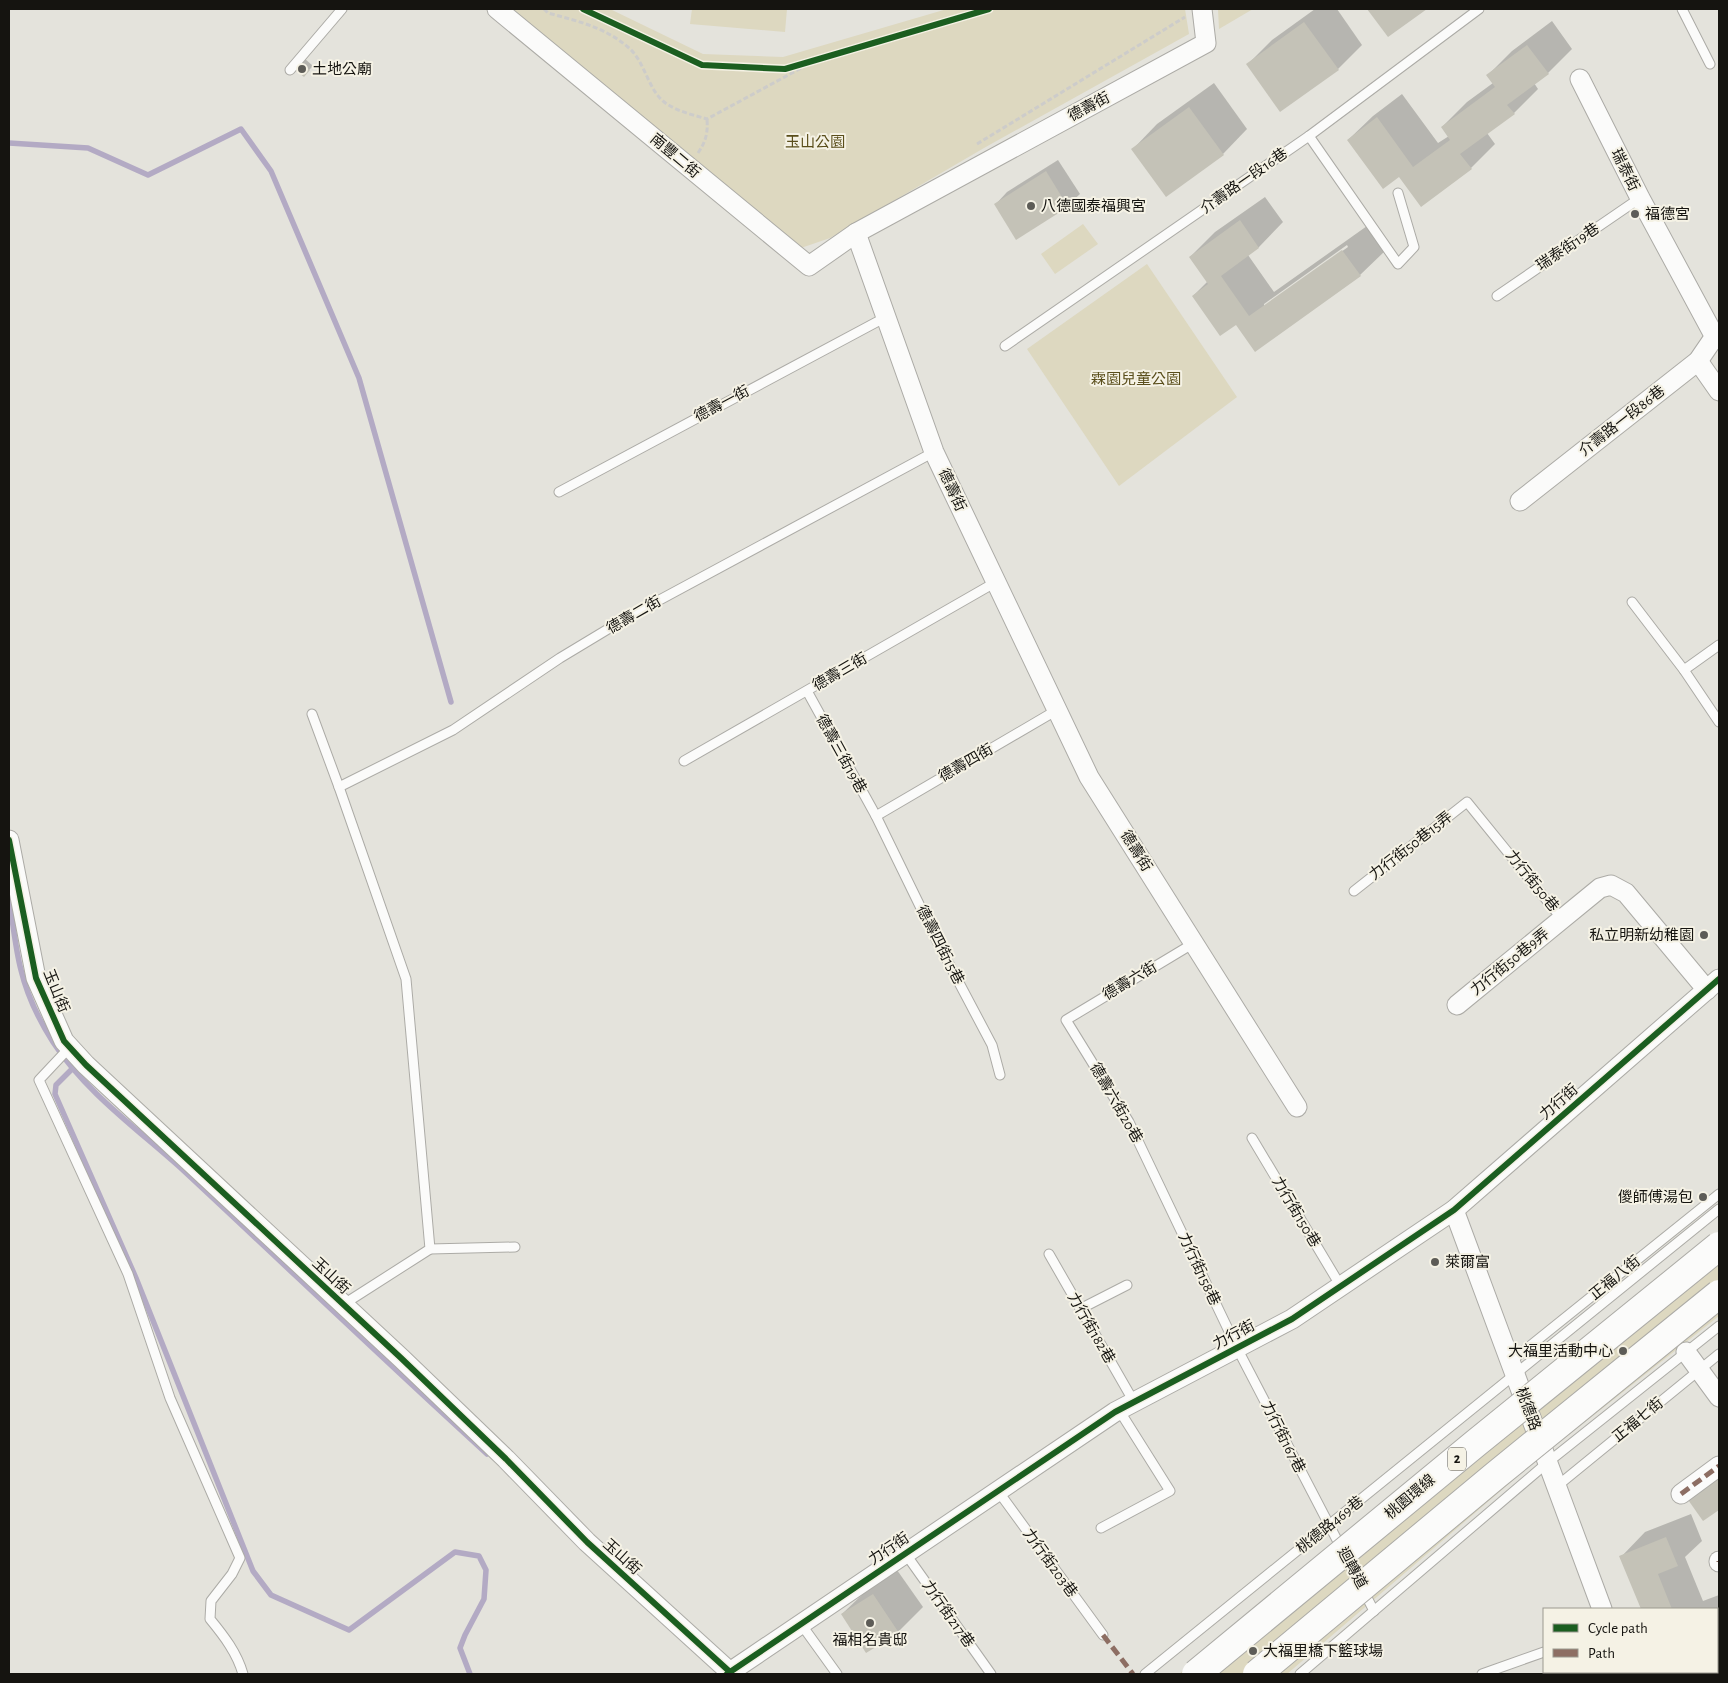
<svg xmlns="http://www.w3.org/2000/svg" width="1728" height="1683" font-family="'Alegreya Sans','Noto Sans TC',sans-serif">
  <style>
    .green { fill: #ddd8c0 }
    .shadow { fill: #0003; fill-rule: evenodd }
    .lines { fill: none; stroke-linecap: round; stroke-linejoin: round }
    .stream { stroke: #b3aac4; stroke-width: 5.5 }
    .building { fill: #c4c2b7 }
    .service-casing { stroke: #acaba6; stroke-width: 11 }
    .minor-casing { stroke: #acaba6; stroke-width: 21 }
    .path { stroke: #cdccca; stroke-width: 3; stroke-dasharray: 5 2.5; stroke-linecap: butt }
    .service { stroke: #fbfbfa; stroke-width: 9 }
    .minor { stroke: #fbfbfa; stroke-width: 19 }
    .motorway-bridge-casing { stroke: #acaba6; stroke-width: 30; stroke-linecap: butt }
    .motorway-bridge { stroke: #fbfbfa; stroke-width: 28 }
    .quiet { stroke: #8d6e63; stroke-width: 5; stroke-dasharray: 10 5; stroke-linecap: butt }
    .cycleway-casing { stroke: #f5f2e5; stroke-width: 9 }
    .cycleway { stroke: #1b5e20; stroke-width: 6 }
    .poi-dot { fill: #5d5c57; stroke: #f5f2e5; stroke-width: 2 }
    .labels { text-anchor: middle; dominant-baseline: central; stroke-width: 4; stroke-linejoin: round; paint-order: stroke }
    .shield { fill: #f5f2e5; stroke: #585750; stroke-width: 1 }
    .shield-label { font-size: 14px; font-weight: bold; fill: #151410 }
    .poi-label { font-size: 15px; fill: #151410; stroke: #f5f2e5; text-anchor: start }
    .street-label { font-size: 15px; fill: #151410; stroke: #f5f2e5 }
    .park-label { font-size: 15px; fill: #5a4e1b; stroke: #f5f2e5 }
  </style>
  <rect width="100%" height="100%" fill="#e4e3dc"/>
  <g class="green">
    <polygon points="511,9 610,9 703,54 783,57 947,9 1185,9 1189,34 984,148 830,238 801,248"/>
    <polygon points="692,9 787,9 785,32 690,24"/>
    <polygon points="1218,9 1253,9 1219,29"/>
    <polygon points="1083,224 1098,244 1055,274 1041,254"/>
    <polygon points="1147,264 1237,397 1119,486 1027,349"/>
    <polygon points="1719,1233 1719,1316 1532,1464 1287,1674 1179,1674 1453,1448"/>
  </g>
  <g class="shadow">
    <polygon points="1315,9 1337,9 1362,45 1338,69 1248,64 1272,40"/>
    <polygon points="1369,9 1425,9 1388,36"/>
    <polygon points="1552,21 1572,49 1548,73 1534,83 1538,89 1514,113 1487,133 1495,144 1471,168 1399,175 1348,140 1373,116 1402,94 1438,143 1449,136 1442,127 1467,102 1493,83 1488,75 1512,51"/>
    <polygon points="304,58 313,66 307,72 295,68"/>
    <polygon points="1214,83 1247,129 1223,154 1166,195 1133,149 1157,124"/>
    <polygon points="1058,160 1080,194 1067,206 995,205 1007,192"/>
    <path d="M1265,197L1283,222L1259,247L1248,255L1274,292L1367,226L1385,251L1360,275L1236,323L1193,296L1208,281L1190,257L1215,232ZM1347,245L1348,247L1264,307V304Z"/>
    <polygon points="1691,1514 1702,1541 1685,1557 1703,1601 1719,1595 1719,1633 1717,1635 1719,1640 1719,1653 1717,1655 1717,1609 1642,1609 1621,1557 1645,1532"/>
    <polygon points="897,1570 923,1607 898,1632 867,1651 842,1614 867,1590"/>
    <polygon points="1667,1672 1700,1672 1697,1674 1668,1674"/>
  </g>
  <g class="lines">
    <g class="stream">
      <polyline points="9,143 88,148 148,175 241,129 271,171 359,378 451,702"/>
      <path d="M9,899C13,922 15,947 21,970C27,995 39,1020 53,1042C87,1094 139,1130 184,1171C285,1265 385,1361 487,1454"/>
      <polyline points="72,1069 56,1085 55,1094 136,1278 253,1571 271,1595 349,1630 455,1552 479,1556 486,1570 484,1599 465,1635 460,1648 470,1674"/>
    </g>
  </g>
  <g class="building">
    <polygon points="1367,9 1427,9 1388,37"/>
    <polygon points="1304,22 1339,70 1280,112 1246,64"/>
    <polygon points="1527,45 1549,74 1507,105 1515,114 1460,154 1472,169 1421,207 1399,177 1383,189 1347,140 1377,117 1413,167 1450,140 1441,127 1495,87 1486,75"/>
    <polygon points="299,61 310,70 304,77 293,68"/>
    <polygon points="1189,107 1224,155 1166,197 1131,149"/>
    <polygon points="1046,171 1068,207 1016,240 994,204"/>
    <polygon points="1240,220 1259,248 1221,276 1249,316 1342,250 1361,276 1255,352 1236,325 1220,336 1192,296 1208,284 1189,257"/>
    <polygon points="1719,1474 1719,1510 1703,1521 1686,1497"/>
    <polygon points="1666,1537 1678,1566 1658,1574 1672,1609 1641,1609 1619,1556"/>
    <polygon points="873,1594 899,1633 866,1653 841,1614"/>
    <polygon points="1666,1672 1698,1672 1699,1674 1667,1674"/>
  </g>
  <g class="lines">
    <g class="service-casing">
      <g id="service">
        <polyline points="1682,9 1710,64"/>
        <polyline points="290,70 342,9"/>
        <polyline points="1309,136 1398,264 1414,247 1398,193"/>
        <polyline points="1497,296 1640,198"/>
        <polyline points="1005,346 1309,136 1479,9"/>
        <polyline points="559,492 886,317"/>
        <polyline points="1632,602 1684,670 1719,722"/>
        <polyline points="1684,670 1719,645"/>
        <polyline points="807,691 876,816 938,943 992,1045 1000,1075"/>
        <polyline points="312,714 339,787 406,979 430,1249 344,1304"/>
        <polyline points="684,761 996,582"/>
        <polyline points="339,787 453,730 560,658 628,617 934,452"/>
        <polyline points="876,816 1057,710"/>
        <polyline points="1354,891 1467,802 1562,919"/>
        <polyline points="1194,943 1066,1020 1129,1122 1237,1348 1374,1611"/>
        <path d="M70,1047L39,1080L128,1274L170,1398L240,1558L232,1574L211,1601L210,1619C224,1636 237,1653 243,1674"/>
        <polyline points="1252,1138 1340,1285"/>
        <polyline points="430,1249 515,1247"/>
        <polyline points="1049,1254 1134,1402"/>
        <polyline points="1080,1309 1127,1285"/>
        <polyline points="1510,1362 1719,1194"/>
        <polyline points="1556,1487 1719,1354"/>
        <polyline points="998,1491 1103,1635"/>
        <polyline points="1101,1528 1170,1491 1119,1410"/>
        <polyline points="905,1553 991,1674"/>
        <polyline points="801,1624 837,1674"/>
        <polyline points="1145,1674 1719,1209"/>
        <polyline points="1300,1674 1547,1463 1719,1326"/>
        <polyline points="1482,1674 1544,1652"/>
      </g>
    </g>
    <g class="minor-casing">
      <g id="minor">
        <polyline points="497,9 809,266 856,233 1206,43 1202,9"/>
        <polyline points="1580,79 1640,198 1716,339"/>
        <polyline points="856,233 934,452 1089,777 1297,1107"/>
        <polyline points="1698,361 1719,391"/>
        <polyline points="1520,501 1698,361 1711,342 1719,337"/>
        <polyline points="9,840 36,978 64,1041 86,1065 401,1358 506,1459 587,1542 730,1672"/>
        <polyline points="1457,1005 1600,888 1611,885 1626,893 1707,990"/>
        <polyline points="1454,1210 1602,1609"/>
        <polyline points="1686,1352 1719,1397"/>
        <polyline points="1681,1494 1719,1466"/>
        <polyline points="1719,1562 1719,1561"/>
        <polyline points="1625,1672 1626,1674"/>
        <polyline points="727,1674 1115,1412 1292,1319 1454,1210 1719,979"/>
      </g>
    </g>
    <g class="path">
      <path d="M544,9L548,13C577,21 605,27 629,48C646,63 648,92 667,104C679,112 694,115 707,119L829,53"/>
      <polyline points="977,144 1185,17"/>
      <path d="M698,153C706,141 708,133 707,119"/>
    </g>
    <use href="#service" class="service"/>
    <use href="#minor" class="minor"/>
    <g class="motorway-bridge-casing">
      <g id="motorway-bridge">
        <polyline points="1196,1674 1476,1443 1719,1246"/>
        <polyline points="1257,1674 1496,1475 1719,1294"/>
      </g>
    </g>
    <use href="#motorway-bridge" class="motorway-bridge"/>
    <g class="quiet">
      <polyline points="1681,1494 1719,1466"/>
      <polyline points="1719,1562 1719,1561"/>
      <polyline points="1103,1635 1133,1674"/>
    </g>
    <g class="cycleway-casing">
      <g id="cycleway">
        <polyline points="583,9 702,65 785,69 989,9"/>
        <polyline points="9,840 36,978 64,1041 86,1065 401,1358 506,1459 587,1542 730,1672"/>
        <polyline points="727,1674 1115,1412 1292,1319 1454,1210 1719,979"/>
      </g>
    </g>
    <use href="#cycleway" class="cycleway"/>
  </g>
  <g class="poi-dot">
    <circle cx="302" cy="69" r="5"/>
    <circle cx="1031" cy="206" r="5"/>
    <circle cx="1635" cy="214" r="5"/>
    <circle cx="1704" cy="935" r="5"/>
    <circle cx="1703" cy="1197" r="5"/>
    <circle cx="1435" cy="1262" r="5"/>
    <circle cx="1623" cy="1351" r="5"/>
    <circle cx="870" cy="1623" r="5"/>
    <circle cx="1253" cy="1651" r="5"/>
  </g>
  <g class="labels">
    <rect class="shield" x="1448" y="1447.5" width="18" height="23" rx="4"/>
    <g class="shield-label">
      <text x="1457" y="1459">2</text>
    </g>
    <g class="poi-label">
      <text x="312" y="69">土地公廟</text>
      <text x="1041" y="206">八德國泰福興宮</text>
      <text x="1645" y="214">福德宮</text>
      <text x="1694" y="935" text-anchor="end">私立明新幼稚園</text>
      <text x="1693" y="1197" text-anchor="end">儍師傅湯包</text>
      <text x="1445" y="1262">萊爾富</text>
      <text x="1613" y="1351" text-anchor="end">大福里活動中心</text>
      <text x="870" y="1640" text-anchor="middle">福相名貴邸</text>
      <text x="1263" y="1651">大福里橋下籃球場</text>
    </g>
    <g class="street-label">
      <text transform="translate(1089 107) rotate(-28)">德壽街</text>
      <text transform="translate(675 156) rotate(40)">南豐二街</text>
      <text transform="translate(1625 170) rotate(64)">瑞泰街</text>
      <text transform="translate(1244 181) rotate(-35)">介壽路一段16巷</text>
      <text transform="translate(1568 247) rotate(-34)">瑞泰街19巷</text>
      <text transform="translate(722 404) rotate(-28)">德壽一街</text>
      <text transform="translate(1622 421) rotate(-38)">介壽路一段86巷</text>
      <text transform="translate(952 490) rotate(65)">德壽街</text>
      <text transform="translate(634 615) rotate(-30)">德壽二街</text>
      <text transform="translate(840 672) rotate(-30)">德壽三街</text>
      <text transform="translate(841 754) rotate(61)">德壽三街19巷</text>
      <text transform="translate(966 763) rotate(-30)">德壽四街</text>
      <text transform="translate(1411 846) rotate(-38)">力行街50巷15弄</text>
      <text transform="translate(1136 851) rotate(58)">德壽街</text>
      <text transform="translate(1532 881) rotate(51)">力行街50巷</text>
      <text transform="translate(940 945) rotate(63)">德壽四街15巷</text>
      <text transform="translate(1510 962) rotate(-39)">力行街50巷9弄</text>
      <text transform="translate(1130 981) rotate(-31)">德壽六街</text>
      <text transform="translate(56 991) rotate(68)">玉山街</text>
      <text transform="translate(1559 1102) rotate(-41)">力行街</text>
      <text transform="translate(1116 1103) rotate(60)">德壽六街20巷</text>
      <text transform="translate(1296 1212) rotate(59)">力行街150巷</text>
      <text transform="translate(1199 1269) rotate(65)">力行街158巷</text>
      <text transform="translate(331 1276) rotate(43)">玉山街</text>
      <text transform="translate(1615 1278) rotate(-39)">正福八街</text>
      <text transform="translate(1091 1328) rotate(60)">力行街182巷</text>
      <text transform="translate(1234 1335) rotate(-28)">力行街</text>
      <text transform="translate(1528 1409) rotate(70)">桃德路</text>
      <text transform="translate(1638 1420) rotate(-39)">正福七街</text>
      <text transform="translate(1283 1437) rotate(63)">力行街167巷</text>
      <text transform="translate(1410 1497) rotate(-40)">桃園環線</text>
      <text transform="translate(1330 1525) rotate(-39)">桃德路469巷</text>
      <text transform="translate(889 1549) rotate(-34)">力行街</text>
      <text transform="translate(622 1557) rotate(42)">玉山街</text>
      <text transform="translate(1050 1563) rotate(54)">力行街203巷</text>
      <text transform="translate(1352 1568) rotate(61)">迴轉道</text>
      <text transform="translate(948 1614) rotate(55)">力行街217巷</text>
    </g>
    <g class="park-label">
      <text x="815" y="142">玉山公園</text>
      <text x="1136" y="379">霖園兒童公園</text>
    </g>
  </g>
  <rect width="1728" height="1683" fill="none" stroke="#151410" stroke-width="20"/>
  <rect x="1543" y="1608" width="175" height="65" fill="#f5f2e5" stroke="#9b9990"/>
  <rect x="1553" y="1624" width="25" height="8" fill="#1b5e20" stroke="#9b9990"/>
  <text x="1588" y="1633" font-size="15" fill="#151410">Cycle path</text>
  <rect x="1553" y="1649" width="25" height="8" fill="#8d6e63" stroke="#9b9990"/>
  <text x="1588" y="1658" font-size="15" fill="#151410">Path</text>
</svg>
